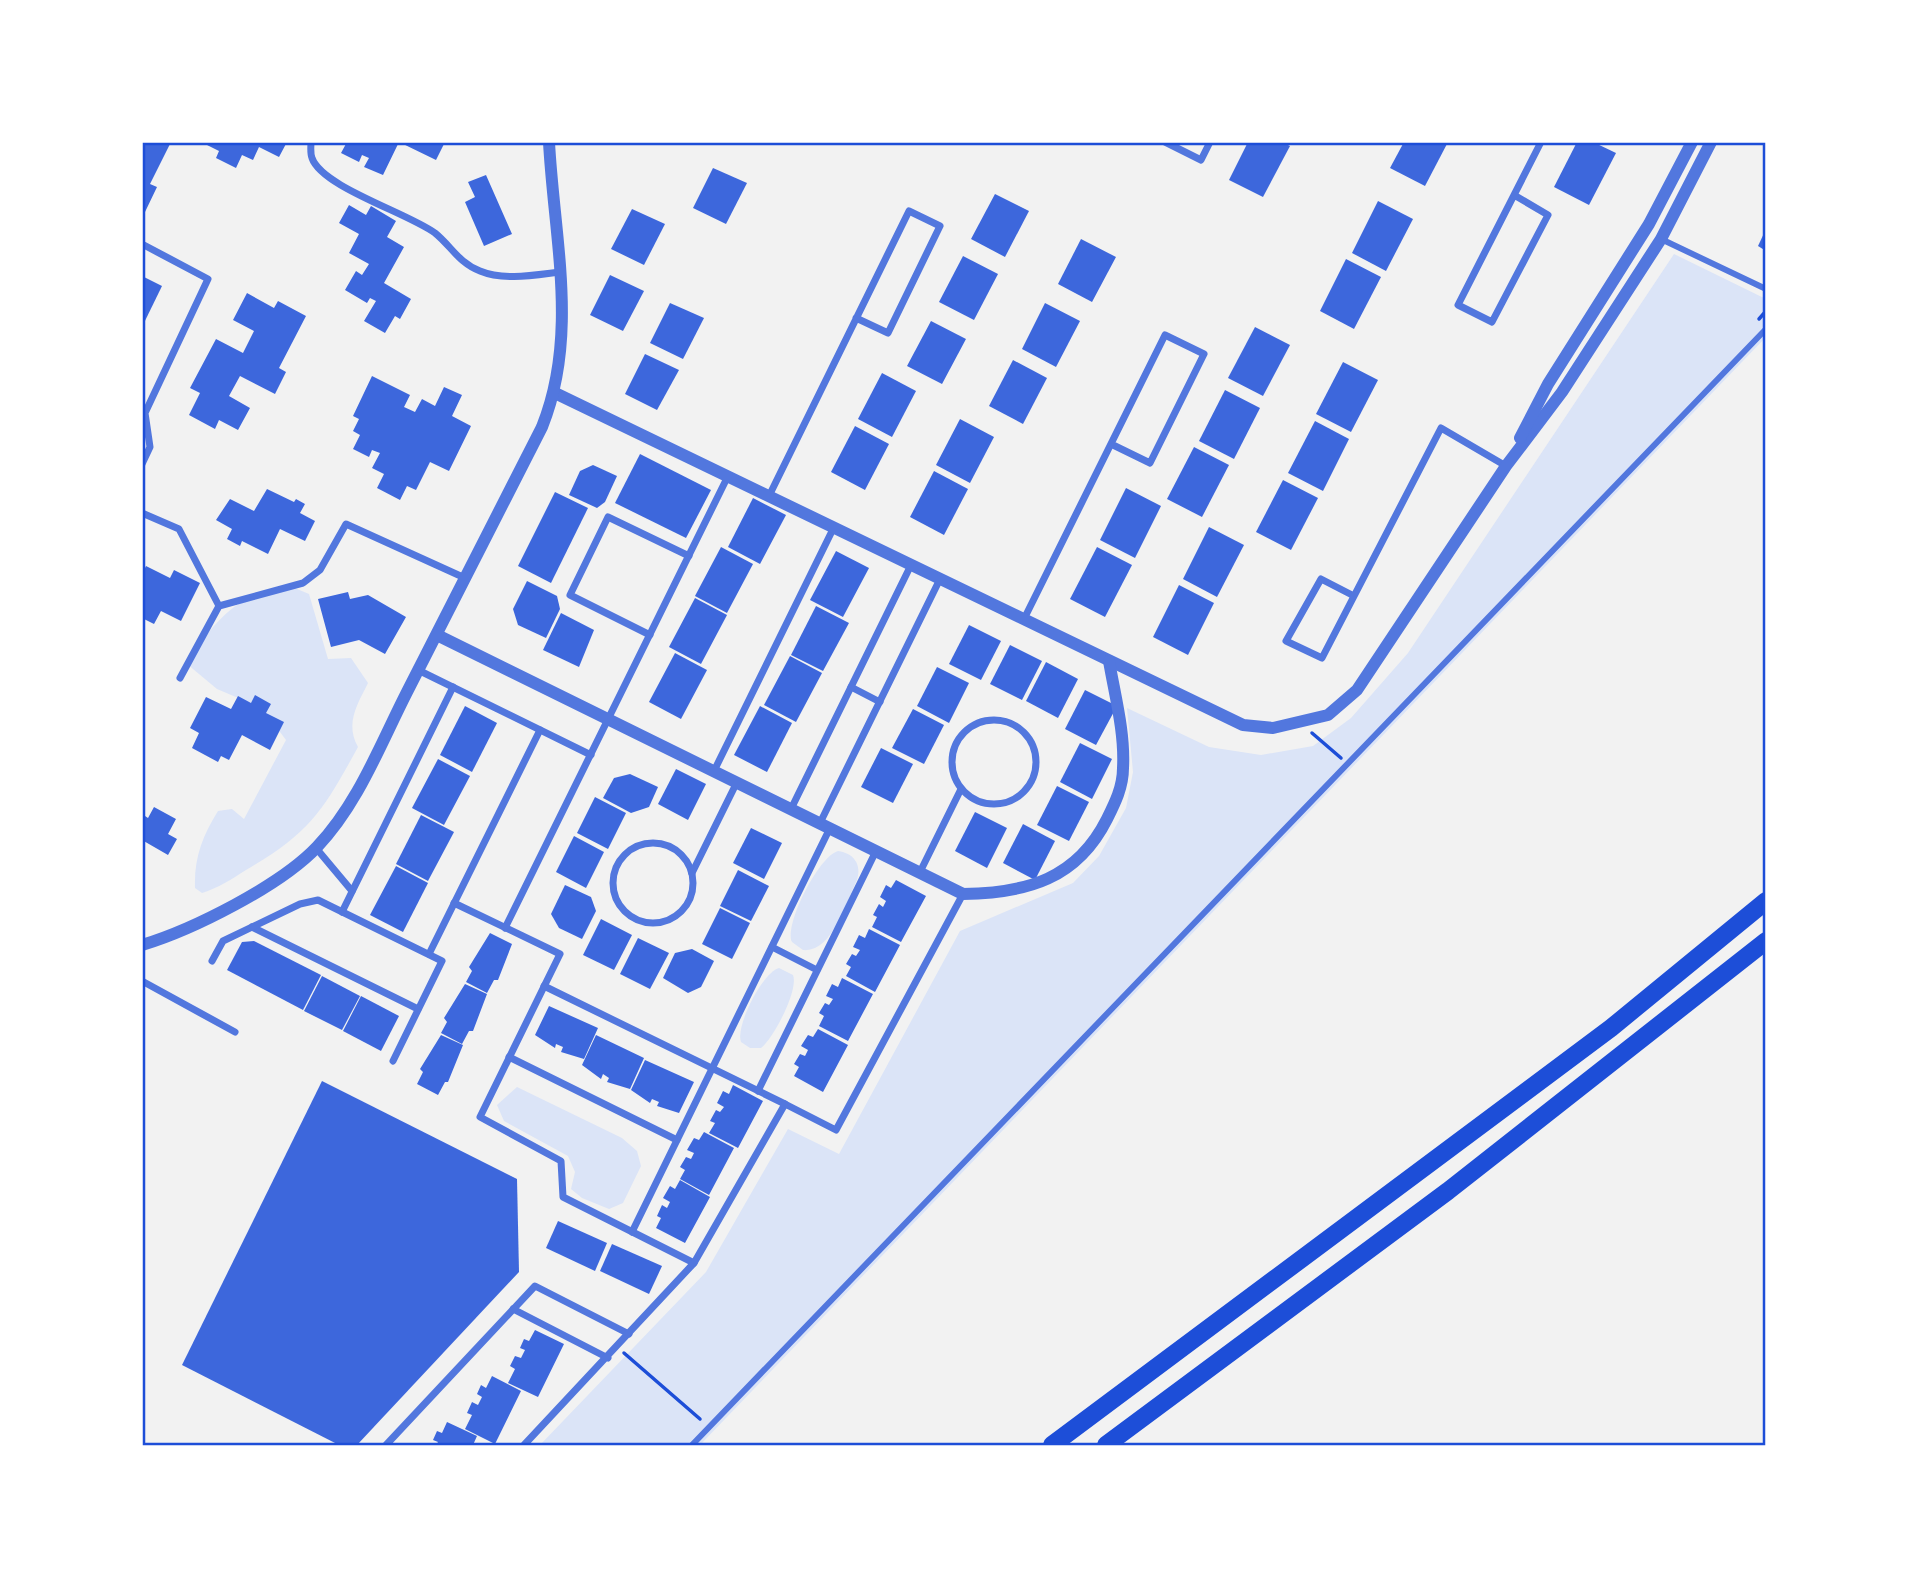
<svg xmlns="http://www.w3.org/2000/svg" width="1908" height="1587" font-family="'IBM Plex Sans',sans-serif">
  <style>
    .green { fill: #dbe4f7 }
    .building { fill: #3d67dc }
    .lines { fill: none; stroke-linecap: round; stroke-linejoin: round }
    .path { stroke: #1d4ed8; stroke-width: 3.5 }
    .pedestrian { stroke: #5277de; stroke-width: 6 }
    .minor { stroke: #5277de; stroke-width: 7 }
    .tertiary { stroke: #5277de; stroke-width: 12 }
    .trunk { stroke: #1d4ed8; stroke-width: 18 }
    .neatline { fill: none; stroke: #1d4ed8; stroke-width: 2.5 }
  </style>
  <rect width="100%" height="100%" fill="#f2f2f2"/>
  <g class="green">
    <polygon points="1674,254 1766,299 1766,337 700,1445 540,1445 706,1272 788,1129 839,1154 960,931 1073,883 1099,856 1126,808 1133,772 1127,708 1209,747 1261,755 1313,746 1351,718 1408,653"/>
    <path d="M290,586L309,594L328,659L351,658L368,683C357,705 345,724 358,747C323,811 310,833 246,870C232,879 218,888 202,893L195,888C194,858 202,837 218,811L232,809L244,819L286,740L262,708L217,689L187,664C211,624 241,589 290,586Z"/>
    <path d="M838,851C854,853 862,865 857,880C846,902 832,953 803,950L792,942C784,924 819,856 838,851Z"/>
    <path d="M779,968L793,975C799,990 773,1039 761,1048H750L741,1042C735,1026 763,972 779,968Z"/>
    <polygon points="517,1087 622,1138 637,1151 641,1166 623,1203 609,1209 582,1198 571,1189 575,1172 568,1156 504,1121 497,1105"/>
  </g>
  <g class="building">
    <polygon points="142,142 171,142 150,184 157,187 145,212 142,210"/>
    <polygon points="208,142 287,142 279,157 259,147 253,160 242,155 236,168 216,158 219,151 207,145"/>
    <polygon points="347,142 445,142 436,160 399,142 383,175 364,167 369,158 362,155 359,162 341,153"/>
    <polygon points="1248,142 1282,142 1290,146 1263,197 1229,180"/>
    <polygon points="1404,142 1448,142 1425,186 1390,168"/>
    <polygon points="1577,142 1593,142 1616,153 1589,205 1554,187"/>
    <polygon points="713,168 747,183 726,224 693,208"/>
    <polygon points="486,175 512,234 484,246 465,202 475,197 468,182"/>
    <polygon points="995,194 1029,211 1005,257 971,239"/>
    <polygon points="1378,201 1413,219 1386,271 1352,253"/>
    <polygon points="349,205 366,215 371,206 396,221 387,237 404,247 384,283 411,299 400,319 395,316 385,333 364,321 376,301 370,298 367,303 345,290 356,271 362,275 369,264 349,253 359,234 339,223"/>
    <polygon points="632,209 665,224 644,265 611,249"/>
    <polygon points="1766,229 1766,251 1758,246"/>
    <polygon points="1081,239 1116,257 1092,302 1058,284"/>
    <polygon points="963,256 998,274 974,320 939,302"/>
    <polygon points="1346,259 1381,277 1354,329 1320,311"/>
    <polygon points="610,275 644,291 623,331 590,315"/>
    <polygon points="142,276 162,286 142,327"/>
    <polygon points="247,293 274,308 278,301 306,316 279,368 286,372 275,394 240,376 229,396 250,408 238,430 219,420 215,429 189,415 200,393 190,388 216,339 243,353 254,331 233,320"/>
    <polygon points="670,303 704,318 683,359 650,343"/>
    <polygon points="1045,303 1080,321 1056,367 1022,349"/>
    <polygon points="931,321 966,339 942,384 907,366"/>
    <polygon points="1255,327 1290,345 1263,396 1228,378"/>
    <polygon points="645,354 679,370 657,410 625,394"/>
    <polygon points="1013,360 1047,378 1023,424 989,406"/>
    <polygon points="1343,362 1378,380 1351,432 1316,414"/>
    <polygon points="882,373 916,391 892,437 858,419"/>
    <polygon points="372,376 410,395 404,407 415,412 422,399 435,406 444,387 462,395 452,416 471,426 449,471 430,462 416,490 407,486 400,500 377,488 384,474 372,468 380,453 372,450 369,457 353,449 360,435 353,431 359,419 353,416"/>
    <polygon points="1225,390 1260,408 1234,459 1199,441"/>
    <polygon points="960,419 994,437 970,483 936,465"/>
    <polygon points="1315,421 1349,439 1323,491 1288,473"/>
    <polygon points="855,426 889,444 865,490 831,472"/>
    <polygon points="1194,447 1229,465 1202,517 1167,499"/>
    <polygon points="640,454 711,490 686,538 615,503"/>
    <polygon points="593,465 617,476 605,502 597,508 569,495 580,471"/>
    <polygon points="934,471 968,489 944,535 910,517"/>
    <polygon points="1283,480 1318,498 1291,550 1256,532"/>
    <polygon points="1126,488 1161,506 1135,558 1100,540"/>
    <polygon points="267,489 294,502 296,499 305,504 300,513 315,521 305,541 280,529 268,554 242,541 240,546 227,539 232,529 216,520 230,499 254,511"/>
    <polygon points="555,492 588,508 551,583 518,566"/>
    <polygon points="753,498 786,515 760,564 728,547"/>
    <polygon points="1209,527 1244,545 1217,597 1183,579"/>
    <polygon points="721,547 753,564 727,613 695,596"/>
    <polygon points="1097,547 1132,565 1105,617 1070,599"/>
    <polygon points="836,551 869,568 843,617 810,600"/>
    <polygon points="146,566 170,578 174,570 200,583 181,621 161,611 154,624 144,619 142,624 142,574"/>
    <polygon points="527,581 557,596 560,609 546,638 518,625 513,609"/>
    <polygon points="1179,585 1214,603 1188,655 1153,637"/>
    <polygon points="348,592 350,599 368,595 406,617 385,654 359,640 331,647 318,599"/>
    <polygon points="695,598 727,615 701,664 669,647"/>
    <polygon points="816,606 849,623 823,671 791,655"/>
    <polygon points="561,613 594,630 579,667 543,650"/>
    <polygon points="969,625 1001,641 981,680 949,664"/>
    <polygon points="1010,645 1042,661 1022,700 990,684"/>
    <polygon points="675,653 707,670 681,719 649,702"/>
    <polygon points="790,656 822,673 796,722 764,705"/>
    <polygon points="1046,662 1078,679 1058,718 1026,701"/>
    <polygon points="937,667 969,683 949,723 917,706"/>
    <polygon points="1085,690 1117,706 1096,745 1065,729"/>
    <polygon points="255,695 271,704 266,713 284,722 270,750 242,735 229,760 221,756 218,762 192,748 199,733 190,728 206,697 231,709 238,696 251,703"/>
    <polygon points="465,706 497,723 472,772 440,755"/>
    <polygon points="760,706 792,723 767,772 734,755"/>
    <polygon points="913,709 944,725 924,764 892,748"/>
    <polygon points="1080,743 1112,759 1092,799 1060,782"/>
    <polygon points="881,748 913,764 893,803 861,787"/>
    <polygon points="438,759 470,776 444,825 412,808"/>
    <polygon points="676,769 706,784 688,820 658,804"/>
    <polygon points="630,774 658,787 649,807 631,813 603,798 614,778"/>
    <polygon points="1057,786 1089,802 1069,841 1037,825"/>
    <polygon points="595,797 626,813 608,849 577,833"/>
    <polygon points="154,807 176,819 168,834 177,839 168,855 142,840 142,814 148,818"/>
    <polygon points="975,812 1007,828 987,868 955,851"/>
    <polygon points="421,815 454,832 428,881 396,864"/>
    <polygon points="1023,824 1055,841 1035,880 1003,863"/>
    <polygon points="751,828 782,843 764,879 733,863"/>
    <polygon points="574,836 604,852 586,888 556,872"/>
    <polygon points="396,866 428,883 403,932 370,915"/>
    <polygon points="738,870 769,886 751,921 720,906"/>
    <polygon points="896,880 926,896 901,942 872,927 877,917 873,915 879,904 883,907 886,901 880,897 886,885 891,888"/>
    <polygon points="565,885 591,897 596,911 582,939 559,928 551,914"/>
    <polygon points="720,908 750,923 732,959 702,944"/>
    <polygon points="601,919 632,935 614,970 583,955"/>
    <polygon points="869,929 900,945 875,992 846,976 851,967 846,964 852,954 856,956 860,950 853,947 859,935 865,938"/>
    <polygon points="490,933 512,944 498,980 494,980 487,993 466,982 472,971 469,967"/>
    <polygon points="638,938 669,953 650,989 620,974"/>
    <polygon points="254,941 321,975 303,1010 227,970 242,942"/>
    <polygon points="692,949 714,961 701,987 688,993 663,978 675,953"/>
    <polygon points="322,976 360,996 342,1030 304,1011"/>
    <polygon points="842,978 873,994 848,1041 819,1026 824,1016 819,1013 825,1003 829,1005 833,999 826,996 832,984 838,987"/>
    <polygon points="465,984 487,994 473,1031 469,1031 462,1044 441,1033 447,1022 444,1018"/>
    <polygon points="361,996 399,1016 381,1051 343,1031"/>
    <polygon points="549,1006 598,1028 584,1059 561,1052 563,1047 556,1044 555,1048 535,1035"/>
    <polygon points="818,1029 848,1045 823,1092 794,1076 799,1067 794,1064 800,1054 805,1056 808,1050 801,1046 808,1035 813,1037"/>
    <polygon points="441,1035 463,1045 448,1082 445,1082 438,1095 417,1084 423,1072 420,1069"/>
    <polygon points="596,1035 644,1058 630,1089 607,1082 609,1078 603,1074 601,1079 582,1065"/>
    <polygon points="645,1060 694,1082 679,1113 657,1106 659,1102 652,1099 650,1103 631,1090"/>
    <polygon points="322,1081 517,1179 519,1272 357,1445 339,1445 182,1365"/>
    <polygon points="733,1085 763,1101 738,1148 709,1133 715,1123 710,1121 716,1110 720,1112 724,1107 717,1103 723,1091 729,1094"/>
    <polygon points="704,1132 734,1148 709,1195 680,1179 685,1170 680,1167 686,1157 691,1159 694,1153 687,1150 694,1138 699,1140"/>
    <polygon points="680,1180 710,1197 685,1243 656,1228 661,1218 657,1216 662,1205 667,1208 670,1202 663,1198 670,1186 675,1189"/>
    <polygon points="558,1221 607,1243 595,1271 546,1248"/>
    <polygon points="612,1244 662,1266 649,1294 600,1271"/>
    <polygon points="535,1330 564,1344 538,1397 508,1383 515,1369 510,1366 515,1356 521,1358 525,1350 520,1348 524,1339 529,1341"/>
    <polygon points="492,1376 521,1391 495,1444 465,1429 472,1415 467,1413 472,1402 478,1405 482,1397 477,1394 481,1385 486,1388"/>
    <polygon points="447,1422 477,1436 473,1445 436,1445 438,1442 433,1440 437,1431 442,1433"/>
  </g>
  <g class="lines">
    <g class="path">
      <polyline points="1759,319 1766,311"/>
      <polyline points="1312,733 1341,758"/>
      <polyline points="624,1353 700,1419"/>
    </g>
    <g class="pedestrian">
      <polyline points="1661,239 1766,289"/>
      <polyline points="692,1445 1766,329"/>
    </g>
    <g class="minor">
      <path d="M311,142C311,146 310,153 312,158C322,187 408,213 435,233C451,246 459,263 480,271C504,281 535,275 560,272"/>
      <polyline points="1165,142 1201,160 1210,142"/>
      <polyline points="1514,195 1548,215 1492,322 1458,305 1541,142"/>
      <polyline points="142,244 208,279 145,413 150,447 142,464"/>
      <polyline points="769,496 909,211 940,226 888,333 856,318"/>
      <polyline points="142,513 179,529 219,606"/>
      <polyline points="1354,596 1321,579 1286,641 1322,658 1441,428 1506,466"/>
      <polyline points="1024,619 1165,335 1204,354 1150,463 1111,444"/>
      <polyline points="650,635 570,595 608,517 689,556"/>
      <polyline points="418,670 591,755"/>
      <polyline points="180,678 219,606 303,583 320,570 346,524 465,578"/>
      <polyline points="851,687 880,702"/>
      <circle cx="994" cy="762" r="42"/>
      <polyline points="714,771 834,527"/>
      <polyline points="791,809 911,565"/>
      <polyline points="820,823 940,579"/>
      <circle cx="653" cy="883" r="40"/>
      <polyline points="316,848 352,891"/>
      <polyline points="920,872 961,789"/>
      <polyline points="692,873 737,782"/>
      <polyline points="454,903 560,954 480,1117 561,1161 563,1197 694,1263"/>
      <polyline points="342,912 453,687"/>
      <polyline points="252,927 418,1009"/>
      <polyline points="505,928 728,476"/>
      <polyline points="772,947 817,970"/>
      <polyline points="429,954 540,730"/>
      <polyline points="212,961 223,941 300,904 318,900 442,961 393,1061"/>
      <polyline points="142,981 235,1032"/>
      <polyline points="544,986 785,1104"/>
      <polyline points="509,1057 677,1140"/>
      <polyline points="758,1091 876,851"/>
      <polyline points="632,1232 830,828"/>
      <polyline points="513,1309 608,1358"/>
      <polyline points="386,1445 535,1286 629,1334"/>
      <polyline points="524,1445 694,1263 785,1104 836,1130 963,894"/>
    </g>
    <g class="tertiary">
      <polyline points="555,393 1243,725 1273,728 1328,715 1357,690 1506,466 1562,392 1661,239 1711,142"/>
      <polyline points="1520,438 1548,384 1649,224 1692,142"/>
      <path d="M437,635L963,894C1027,893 1077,879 1107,819C1115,803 1123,787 1123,768C1125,733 1115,696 1109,661"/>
      <path d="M142,945C192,930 280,886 317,847C358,804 380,745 407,692C452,603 497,515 542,427C579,335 554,238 549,142"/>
    </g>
    <g class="trunk">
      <polyline points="1052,1445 1611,1028 1766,901"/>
      <polyline points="1106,1445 1448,1191 1766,941"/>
    </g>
  </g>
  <rect width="1908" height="1587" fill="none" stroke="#ffffff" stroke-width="287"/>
  <rect x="144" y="144" width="1620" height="1300" class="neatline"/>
</svg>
